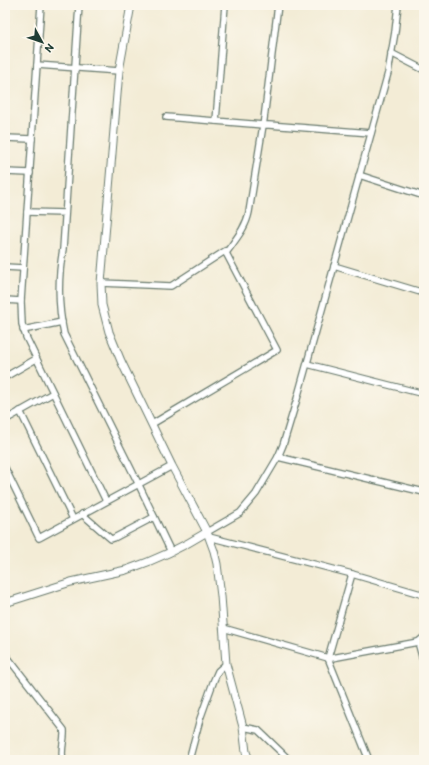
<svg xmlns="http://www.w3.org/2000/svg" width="429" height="765" font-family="Itim,sans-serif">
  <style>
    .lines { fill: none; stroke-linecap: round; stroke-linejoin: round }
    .minor-casing { stroke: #697a6d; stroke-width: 8 }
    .tertiary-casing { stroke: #697a6d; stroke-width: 9 }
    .minor { stroke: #fff; stroke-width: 5.5 }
    .tertiary { stroke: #fff; stroke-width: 7 }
  </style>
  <rect width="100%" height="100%" fill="#fbf7ec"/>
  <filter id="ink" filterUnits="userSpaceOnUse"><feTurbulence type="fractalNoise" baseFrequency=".025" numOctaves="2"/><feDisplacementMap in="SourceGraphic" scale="8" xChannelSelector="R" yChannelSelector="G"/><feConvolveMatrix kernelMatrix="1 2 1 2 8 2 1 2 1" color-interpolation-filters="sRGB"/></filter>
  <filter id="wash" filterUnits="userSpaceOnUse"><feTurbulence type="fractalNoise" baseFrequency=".012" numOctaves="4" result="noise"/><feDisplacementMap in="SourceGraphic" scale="16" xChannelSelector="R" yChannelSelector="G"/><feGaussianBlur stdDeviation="0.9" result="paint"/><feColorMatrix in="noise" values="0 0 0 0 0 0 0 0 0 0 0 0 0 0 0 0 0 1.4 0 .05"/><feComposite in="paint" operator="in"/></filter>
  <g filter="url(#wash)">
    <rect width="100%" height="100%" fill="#f3ecd6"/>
  </g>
  <g filter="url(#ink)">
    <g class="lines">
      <g class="minor-casing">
        <g id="minor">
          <polyline points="41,5 21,301 22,324 26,337 106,501"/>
          <path d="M79,5L63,249C58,277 58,307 64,334L138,483L171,552"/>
          <polyline points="391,53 424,70"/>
          <polyline points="37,65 119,71"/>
          <polyline points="166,117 263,125 269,125 371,133"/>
          <polyline points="216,121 225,5"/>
          <polyline points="5,138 32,139"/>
          <polyline points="5,172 30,173"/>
          <polyline points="359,175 424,196"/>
          <polyline points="27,212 65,213"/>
          <polyline points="334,266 424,293"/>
          <polyline points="5,267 23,268"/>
          <path d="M101,283L171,286L225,251L226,253C235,240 246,228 249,212L264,119L278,5"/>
          <polyline points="5,300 21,301"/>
          <polyline points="23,330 62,322"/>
          <polyline points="307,364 424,394"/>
          <polyline points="5,377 36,359"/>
          <polyline points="20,411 73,519"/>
          <polyline points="5,420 53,393"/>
          <polyline points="152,424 277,350 226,253"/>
          <polyline points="278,457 424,492"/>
          <polyline points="5,468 39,538 172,466"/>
          <polyline points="82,514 111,539 114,538 154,517"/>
          <polyline points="207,532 240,513 256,494 278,457 283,445 297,399 388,73 395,32 398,5"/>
          <polyline points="209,537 352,574 424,595"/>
          <polyline points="352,574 328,658 369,760"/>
          <polyline points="223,628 328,658 332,658 418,642 424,637"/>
          <polyline points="418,642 424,664"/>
          <path d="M5,654L64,730C65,740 60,750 63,760"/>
          <polyline points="243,727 258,730 282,753 289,760"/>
          <polyline points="189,760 200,719 214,680 218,671 226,664"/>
        </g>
      </g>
      <g class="tertiary-casing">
        <g id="tertiary">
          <polyline points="131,5 119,71 101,283 102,305 109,332 121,361 172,466 207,532 214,551 217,564 221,596 226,664 243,727 246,752 249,760"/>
          <path d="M5,603L71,582L126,570C153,561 183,547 207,532"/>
        </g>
      </g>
      <use href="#minor" class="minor"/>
      <use href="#tertiary" class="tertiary"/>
    </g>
  </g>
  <rect width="429" height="765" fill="none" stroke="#fbf7ec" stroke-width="20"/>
  <g transform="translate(42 42) rotate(130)" stroke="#fbf7ec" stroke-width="3" paint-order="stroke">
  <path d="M0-3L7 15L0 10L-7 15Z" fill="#1f3d34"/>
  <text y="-6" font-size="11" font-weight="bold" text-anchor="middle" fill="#1f3d34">N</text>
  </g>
</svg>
